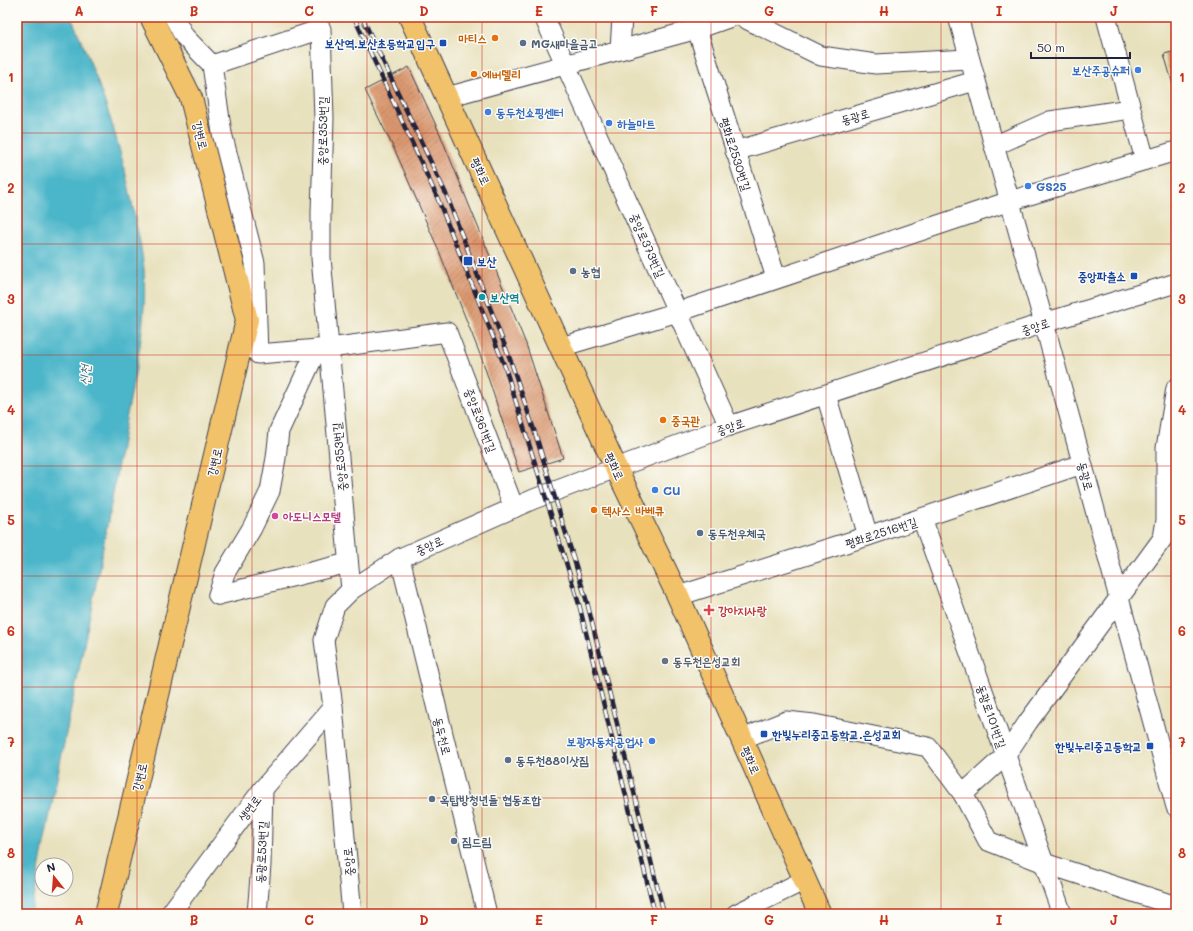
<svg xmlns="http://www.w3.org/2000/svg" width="1193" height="931" font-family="Mali,'Poor Story',sans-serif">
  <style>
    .water { fill: #4bb6c9; stroke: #366c82 }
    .building { fill: url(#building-hatch) }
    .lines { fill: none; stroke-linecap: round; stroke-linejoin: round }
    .minor-casing { stroke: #403f4e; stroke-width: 21 }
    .major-casing { stroke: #403f4e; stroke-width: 24 }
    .minor { stroke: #fff; stroke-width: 19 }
    .major { stroke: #f2c26a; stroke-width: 22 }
    .rail-casing { stroke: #22223b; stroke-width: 4.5 }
    .rail { stroke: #fdfcf7; stroke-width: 3; stroke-dasharray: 9; stroke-linecap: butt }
    .grid { fill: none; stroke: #c8321e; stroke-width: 1; stroke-opacity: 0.55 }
    .food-dot { fill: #e8710a; stroke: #fdfcf7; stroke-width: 1.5 }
    .transit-dot { fill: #1a4fb4; stroke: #fdfcf7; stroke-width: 1.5 }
    .service-dot { fill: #5c6f8a; stroke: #fdfcf7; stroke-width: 1.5 }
    .shop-dot { fill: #3f7fe0; stroke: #fdfcf7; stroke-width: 1.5 }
    .culture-dot { fill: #0f9aa8; stroke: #fdfcf7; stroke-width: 1.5 }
    .hotel-dot { fill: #d1479c; stroke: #fdfcf7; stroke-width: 1.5 }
    .health-dot { fill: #e0444e; stroke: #fdfcf7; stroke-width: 1.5 }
    .worship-dot { fill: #6b7280; stroke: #fdfcf7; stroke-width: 1.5 }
    .labels { text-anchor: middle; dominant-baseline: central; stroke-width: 3; stroke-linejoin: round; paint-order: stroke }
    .food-label { font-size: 12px; font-weight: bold; fill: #c56008; stroke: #fdfcf7; text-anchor: start }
    .transit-label { font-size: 12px; font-weight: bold; fill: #164399; stroke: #fdfcf7; text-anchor: end }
    .service-label { font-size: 12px; font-weight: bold; fill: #4e5e75; stroke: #fdfcf7; text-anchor: start }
    .shop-label { font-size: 12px; font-weight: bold; fill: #366cbe; stroke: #fdfcf7; text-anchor: start }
    .street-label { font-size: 12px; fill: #22223b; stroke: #fdfcf7 }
    .culture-label { font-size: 12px; font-weight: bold; fill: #0d838f; stroke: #fdfcf7; text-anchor: start }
    .hotel-label { font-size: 12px; font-weight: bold; fill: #b23c85; stroke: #fdfcf7; text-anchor: start }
    .health-label { font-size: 12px; font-weight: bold; fill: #be3a42; stroke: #fdfcf7; text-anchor: start }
    .worship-label { font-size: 12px; font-weight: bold; fill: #5b616d; stroke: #fdfcf7; text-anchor: start }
    .water-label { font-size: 13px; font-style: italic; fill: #325d74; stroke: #fdfcf7 }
    .neatline { fill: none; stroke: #c8321e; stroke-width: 1.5 }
    .grid-label { font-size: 13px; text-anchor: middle; font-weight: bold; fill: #c8321e }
  </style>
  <defs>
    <pattern id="building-hatch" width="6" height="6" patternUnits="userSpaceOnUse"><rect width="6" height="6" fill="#db9970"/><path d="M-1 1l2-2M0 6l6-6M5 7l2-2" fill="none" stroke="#b17c5d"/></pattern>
  </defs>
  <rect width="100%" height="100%" fill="#fdfcf7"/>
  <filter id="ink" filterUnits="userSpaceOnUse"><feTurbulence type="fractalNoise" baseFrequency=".025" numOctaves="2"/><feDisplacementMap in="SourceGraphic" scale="8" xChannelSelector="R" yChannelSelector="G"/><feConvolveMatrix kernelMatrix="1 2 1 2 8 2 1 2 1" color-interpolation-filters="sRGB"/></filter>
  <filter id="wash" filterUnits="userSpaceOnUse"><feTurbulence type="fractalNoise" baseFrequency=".012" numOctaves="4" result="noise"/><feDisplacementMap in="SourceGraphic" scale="16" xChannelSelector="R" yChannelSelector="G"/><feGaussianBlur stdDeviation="0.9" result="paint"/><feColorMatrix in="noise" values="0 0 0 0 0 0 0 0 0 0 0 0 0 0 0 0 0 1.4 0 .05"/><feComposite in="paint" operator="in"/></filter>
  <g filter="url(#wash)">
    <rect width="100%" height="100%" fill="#e8e1bd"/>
    <path class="water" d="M17,17H71C100,81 123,149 135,219C139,235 142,252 144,269C148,329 131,388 121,447C95,603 59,758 31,914H17Z"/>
    <g id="blocks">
      <g class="building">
        <polygon points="1176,51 1176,85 1173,85 1164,54"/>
        <polygon points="409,67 440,134 526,344 563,458 519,472 483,362 439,251 397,155 365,90"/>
      </g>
    </g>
  </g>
  <g filter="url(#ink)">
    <use href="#blocks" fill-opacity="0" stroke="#403f4e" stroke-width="1"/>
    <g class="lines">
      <g class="minor-casing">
        <g id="minor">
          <polyline points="174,17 184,36 212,65 222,133 255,263 258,354 330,348 447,332 514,508"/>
          <polyline points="544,17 729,426"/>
          <polyline points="742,17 821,56 876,64 968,59"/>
          <polyline points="958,17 1044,323 1176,807"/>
          <polyline points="1106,17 1145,160"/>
          <polyline points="697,29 776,278"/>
          <polyline points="620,50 622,17"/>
          <polyline points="212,65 321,29 324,119 321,212 321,258 351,590"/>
          <polyline points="447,97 697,29 731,17"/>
          <polyline points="994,146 1050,121 1130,109"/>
          <polyline points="735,151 975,81"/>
          <polyline points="561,347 678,312 1010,201 1176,151"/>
          <polyline points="826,395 868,536"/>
          <polyline points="922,518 1062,914"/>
          <polyline points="400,558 487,914"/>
          <polyline points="218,595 225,573 252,528 270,491 276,458 279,431 317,349"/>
          <polyline points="218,595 348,563"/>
          <polyline points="678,596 868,536 1082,464"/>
          <polyline points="742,739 786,721 814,724 928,747 963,794 1006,755 1028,722 1163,538 1166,520 1166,448 1176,388"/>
          <polyline points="963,794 988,841 1044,863 1176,906"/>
          <polyline points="170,914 263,789 333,707"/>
          <polyline points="257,914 261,865 263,789"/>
          <polyline points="352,914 333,707 324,640 335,606 351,590 400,558 534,499 616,468 729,426 1044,323 1176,283"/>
          <polyline points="736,914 805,880"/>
        </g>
      </g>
      <g class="major-casing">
        <g id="major">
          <polyline points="410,17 616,468 678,596 820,914"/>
          <polyline points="106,914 247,320 191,98 151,17"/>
        </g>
      </g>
      <use href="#minor" class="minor"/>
      <use href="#major" class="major"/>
      <g class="rail-casing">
        <g id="rail">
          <polyline points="354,17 437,197 505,367 579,604 655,914"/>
          <polyline points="362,17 446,194 510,359 536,436 587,602 664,914"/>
        </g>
      </g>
      <use href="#rail" class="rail"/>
    </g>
  </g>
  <path class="grid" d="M137,17V914M252,17V914M367,17V914M482,17V914M596,17V914M711,17V914M826,17V914M941,17V914M1056,17V914M17,133H1176M17,244H1176M17,355H1176M17,466H1176M17,576H1176M17,687H1176M17,798H1176"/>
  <g class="food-dot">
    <circle cx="495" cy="38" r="4"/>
    <circle cx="474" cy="74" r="4"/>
    <circle cx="663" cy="420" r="4"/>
    <circle cx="594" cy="510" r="4"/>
  </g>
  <g class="transit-dot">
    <rect x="439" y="39" width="8" height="8" rx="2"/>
    <rect x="463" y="256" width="10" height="10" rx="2"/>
    <rect x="1130" y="272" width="8" height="8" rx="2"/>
    <rect x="760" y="730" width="8" height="8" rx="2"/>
    <rect x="1146" y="742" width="8" height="8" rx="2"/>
  </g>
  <g class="service-dot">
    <circle cx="523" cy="43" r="4"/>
    <circle cx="573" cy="271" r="4"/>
    <circle cx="700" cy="533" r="4"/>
    <circle cx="508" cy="760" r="4"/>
    <circle cx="432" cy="799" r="4"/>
    <circle cx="454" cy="841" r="4"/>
  </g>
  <g class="shop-dot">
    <circle cx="1138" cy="70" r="4"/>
    <circle cx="488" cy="112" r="4"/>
    <circle cx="609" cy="123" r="4"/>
    <circle cx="1028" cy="186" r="4"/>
    <circle cx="655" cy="490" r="4"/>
    <circle cx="652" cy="741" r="4"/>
  </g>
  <circle class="culture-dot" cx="482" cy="297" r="4"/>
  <circle class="hotel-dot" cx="275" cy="516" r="4"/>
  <path class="health-dot" d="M707 604h4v4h4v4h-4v4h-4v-4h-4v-4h4z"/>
  <circle class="worship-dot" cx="665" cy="661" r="4"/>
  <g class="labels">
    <g class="food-label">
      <text x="487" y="38" text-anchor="end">마티스</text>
      <text x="482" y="74">에버델리</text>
      <text x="671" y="420">중국관</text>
      <text x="602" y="510">텍사스 바베큐</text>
    </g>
    <g class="transit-label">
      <text x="435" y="43">보산역.보산초등학교입구</text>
      <text x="477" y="261" text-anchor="start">보산</text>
      <text x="1126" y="276">중앙파출소</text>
      <text x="772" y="734" text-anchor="start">한빛누리중고등학교.은성교회</text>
      <text x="1142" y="746">한빛누리중고등학교</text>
    </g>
    <g class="service-label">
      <text x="531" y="43">MG새마을금고</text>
      <text x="581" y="271">농협</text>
      <text x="708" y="533">동두천우체국</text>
      <text x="516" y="760">동두천88이삿짐</text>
      <text x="440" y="799">옥탑방청년들 협동조합</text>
      <text x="462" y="841">짐드림</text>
    </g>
    <g class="shop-label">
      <text x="1130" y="70" text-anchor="end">보산주공슈퍼</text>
      <text x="496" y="112">동두천쇼핑센터</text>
      <text x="617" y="123">하늘마트</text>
      <text x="1036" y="186">GS25</text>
      <text x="663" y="490">CU</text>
      <text x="644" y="741" text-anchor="end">보광자동차공업사</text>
    </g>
    <g class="street-label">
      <text transform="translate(855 116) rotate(-16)">동광로</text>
      <text transform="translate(322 131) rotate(-89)">중앙로353번길</text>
      <text transform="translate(201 135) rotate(76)">강변로</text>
      <text transform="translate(736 154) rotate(72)">평화로2530번길</text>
      <text transform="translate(481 171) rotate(65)">평화로</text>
      <text transform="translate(648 245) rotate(66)">중앙로373번길</text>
      <text transform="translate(1035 326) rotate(-18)">중앙로</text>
      <text transform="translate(481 420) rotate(69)">중앙로361번길</text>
      <text transform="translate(730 426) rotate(-19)">중앙로</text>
      <text transform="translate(339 457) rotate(-95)">중앙로353번길</text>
      <text transform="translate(214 462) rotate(-77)">강변로</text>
      <text transform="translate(615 466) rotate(65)">평화로</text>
      <text transform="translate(1086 476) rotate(75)">동광로</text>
      <text transform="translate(881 532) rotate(-18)">평화로2516번길</text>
      <text transform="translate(429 545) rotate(-24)">중앙로</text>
      <text transform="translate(992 716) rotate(71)">동광로101번길</text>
      <text transform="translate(443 736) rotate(76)">동두천로</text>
      <text transform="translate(751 760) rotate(66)">평화로</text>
      <text transform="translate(139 777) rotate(-77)">강변로</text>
      <text transform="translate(249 808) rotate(-53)">생연로</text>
      <text transform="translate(261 852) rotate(-87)">동광로53번길</text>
      <text transform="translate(348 862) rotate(-95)">중앙로</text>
    </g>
    <g class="culture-label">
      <text x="490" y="297">보산역</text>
    </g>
    <g class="hotel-label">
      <text x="283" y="516">아도니스모텔</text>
    </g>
    <g class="health-label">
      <text x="718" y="610">강아지사랑</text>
    </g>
    <g class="worship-label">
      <text x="673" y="661">동두천은성교회</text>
    </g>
    <g class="water-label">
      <text transform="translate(84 375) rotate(-87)">신천</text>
    </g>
  </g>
  <rect width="1193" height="931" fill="none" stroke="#fdfcf7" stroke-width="44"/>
  <g transform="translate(54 877) rotate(343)"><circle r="19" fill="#fdfcf7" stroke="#a5a5ac"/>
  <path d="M0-3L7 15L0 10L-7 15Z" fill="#c8321e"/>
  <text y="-6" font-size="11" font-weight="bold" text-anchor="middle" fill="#22223b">N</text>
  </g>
  <path d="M1031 52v6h99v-6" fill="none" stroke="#22223b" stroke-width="2"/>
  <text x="1037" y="52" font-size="12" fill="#22223b" stroke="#fdfcf7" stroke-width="3" paint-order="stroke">50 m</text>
  <rect x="22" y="22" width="1149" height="887" class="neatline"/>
  <g class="grid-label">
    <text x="79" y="16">A</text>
    <text x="194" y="16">B</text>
    <text x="309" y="16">C</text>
    <text x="424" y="16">D</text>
    <text x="539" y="16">E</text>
    <text x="654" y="16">F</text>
    <text x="769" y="16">G</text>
    <text x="884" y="16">H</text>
    <text x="999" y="16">I</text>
    <text x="1114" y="16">J</text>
    <text x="11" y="82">1</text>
    <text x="1182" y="82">1</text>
    <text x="11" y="193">2</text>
    <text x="1182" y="193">2</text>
    <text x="11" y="304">3</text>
    <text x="1182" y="304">3</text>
    <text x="11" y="415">4</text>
    <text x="1182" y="415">4</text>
    <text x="11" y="525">5</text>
    <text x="1182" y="525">5</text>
    <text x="11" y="636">6</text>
    <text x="1182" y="636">6</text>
    <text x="11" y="747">7</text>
    <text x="1182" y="747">7</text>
    <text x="11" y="858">8</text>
    <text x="1182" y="858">8</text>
    <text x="79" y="925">A</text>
    <text x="194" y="925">B</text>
    <text x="309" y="925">C</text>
    <text x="424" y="925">D</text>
    <text x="539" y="925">E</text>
    <text x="654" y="925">F</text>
    <text x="769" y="925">G</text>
    <text x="884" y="925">H</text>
    <text x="999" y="925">I</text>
    <text x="1114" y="925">J</text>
  </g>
</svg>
